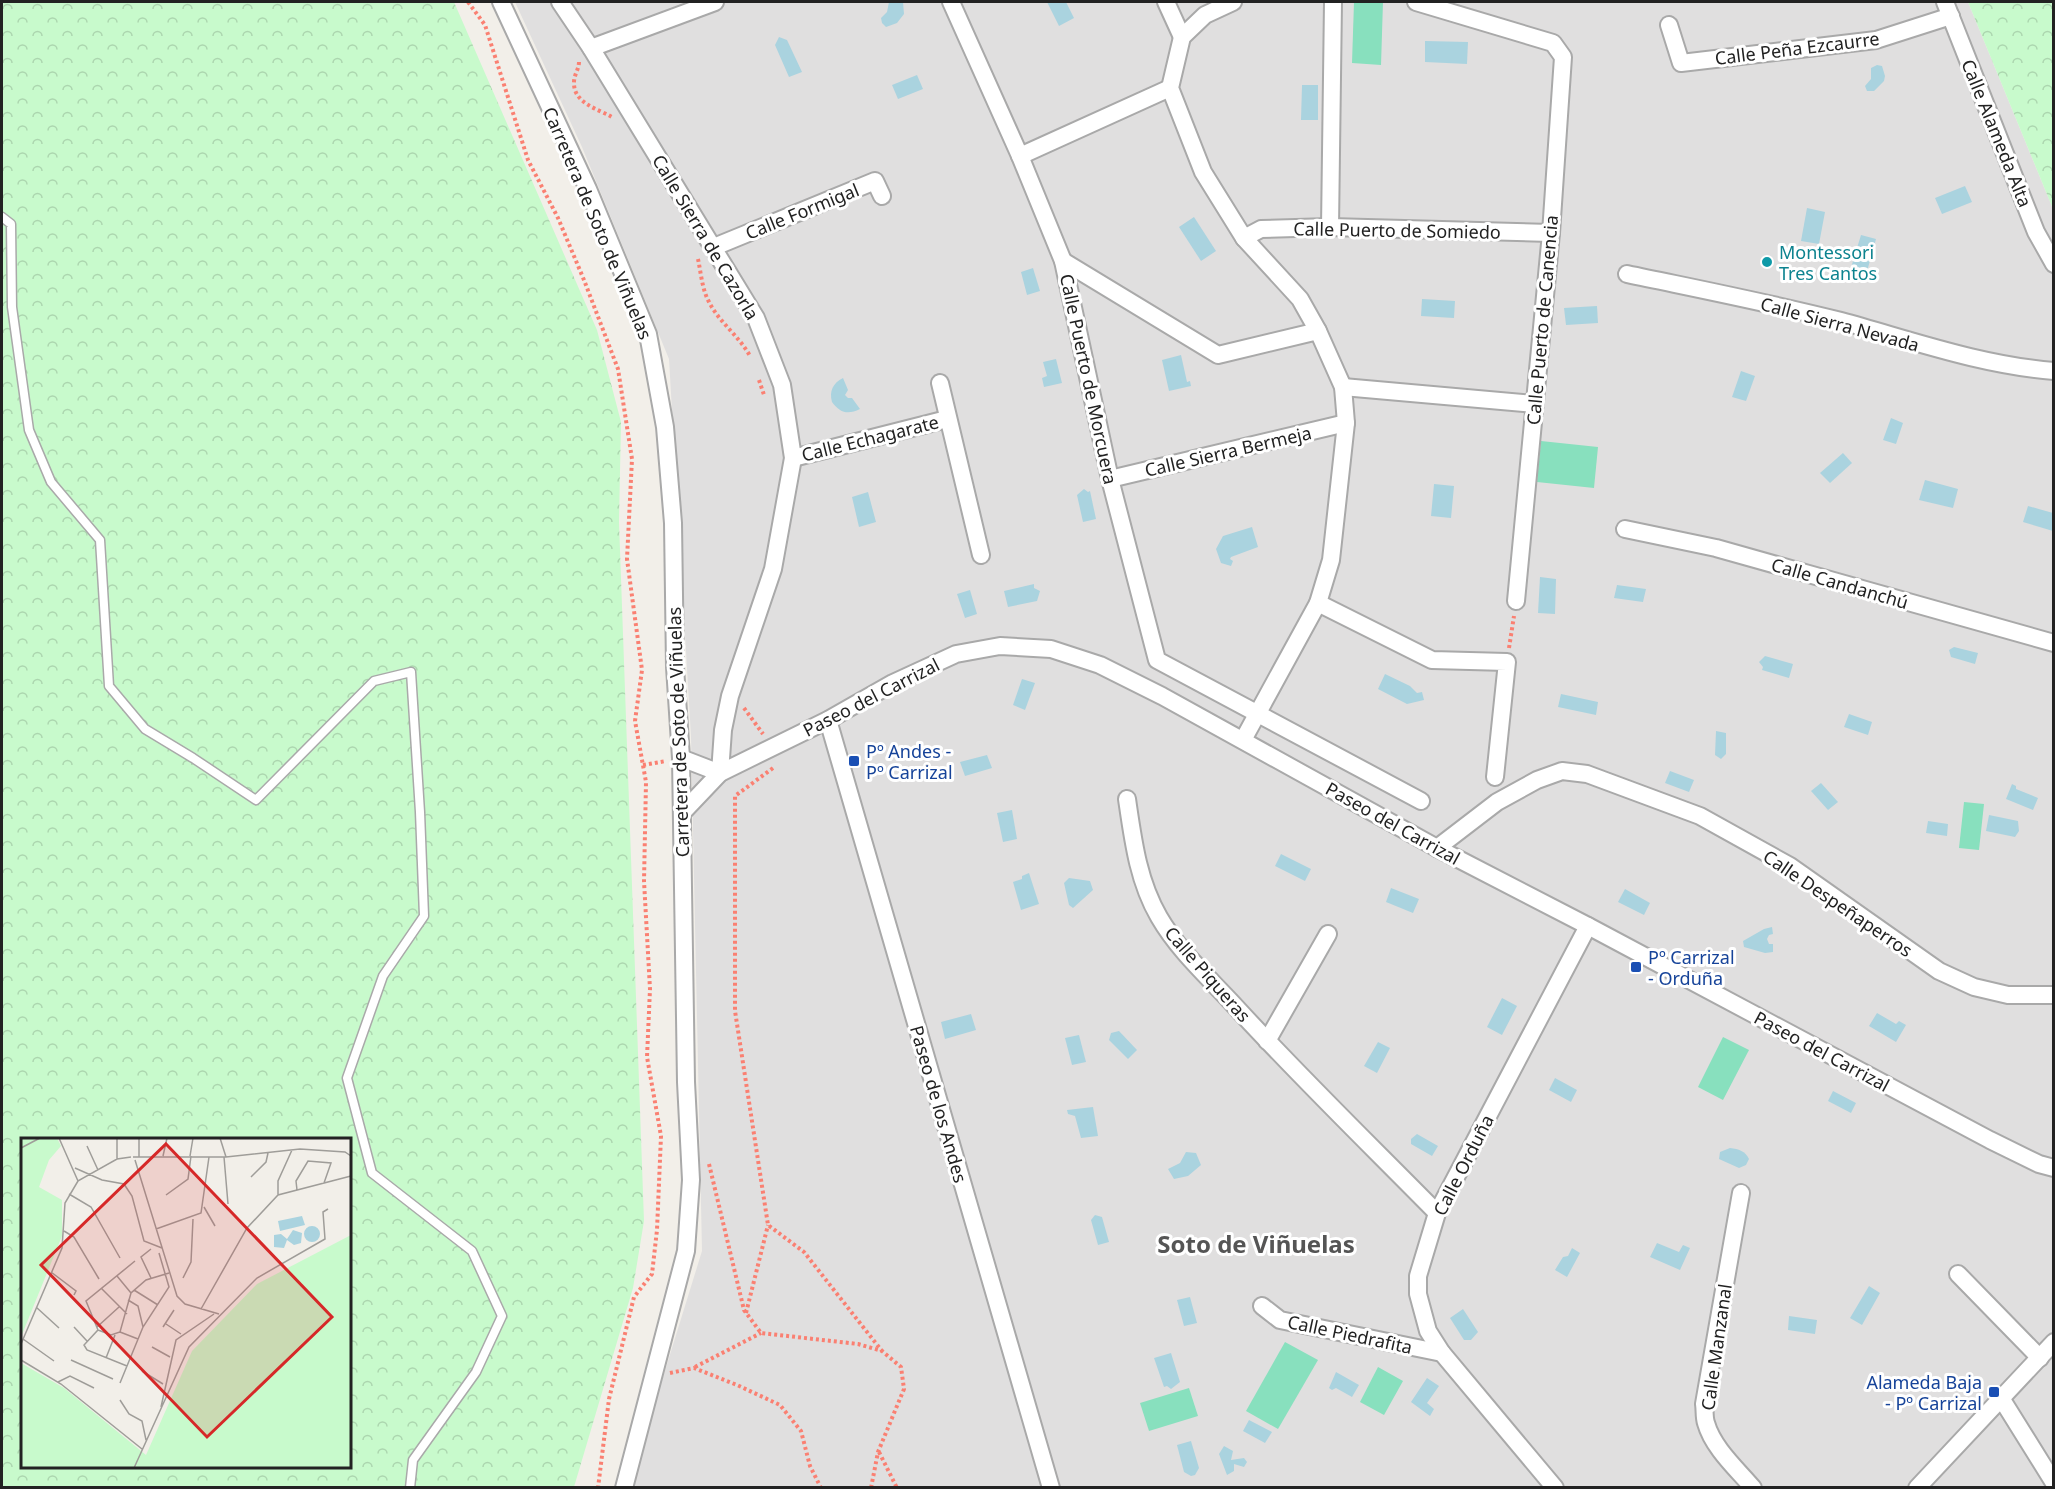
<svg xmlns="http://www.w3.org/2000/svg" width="2055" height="1489" font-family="'Noto Sans',sans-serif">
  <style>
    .residential { fill: #e0dfdf }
    .park { fill: url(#park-crowns); fill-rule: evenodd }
    .pitch { fill: #88e0be }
    .water { fill: #aad3df }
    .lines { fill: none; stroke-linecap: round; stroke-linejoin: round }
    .service-casing { stroke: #a9a9a9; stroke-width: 11 }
    .minor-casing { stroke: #a9a9a9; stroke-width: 20 }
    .path { stroke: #fa8072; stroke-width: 4; stroke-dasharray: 3 3; stroke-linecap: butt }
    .service { stroke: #fff; stroke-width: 8 }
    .minor { stroke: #fff; stroke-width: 16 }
    .culture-dot { fill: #0f9aa8; stroke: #fff; stroke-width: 2 }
    .transit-dot { fill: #1a4fb4; stroke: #fff; stroke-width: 2 }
    .labels { text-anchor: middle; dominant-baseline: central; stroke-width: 6; stroke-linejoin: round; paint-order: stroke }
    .street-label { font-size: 18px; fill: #222; stroke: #fff }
    .culture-label { font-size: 18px; fill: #0d838f; stroke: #fff; text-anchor: start }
    .transit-label { font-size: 18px; fill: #164399; stroke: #fff; text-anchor: start }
    .district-label { font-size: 24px; font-weight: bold; fill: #555; stroke: #fff }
    .inset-road { fill: none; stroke: #9f9d99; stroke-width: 1.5 }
    .view { fill: #d62828; fill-opacity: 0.15; stroke: #d62828; stroke-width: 3 }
    .inset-edge { fill: none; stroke: #222; stroke-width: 3 }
  </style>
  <defs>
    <pattern id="park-crowns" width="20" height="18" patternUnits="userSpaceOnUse" patternTransform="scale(1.5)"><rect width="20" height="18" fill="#c8facc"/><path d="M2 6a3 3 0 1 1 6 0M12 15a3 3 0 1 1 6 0" fill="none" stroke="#acd6af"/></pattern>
  </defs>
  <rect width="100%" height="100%" fill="#f2efe9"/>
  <polygon class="residential" points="515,2 1968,2 2053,209 2053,1487 629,1487 702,1251 691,737 669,359 582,147"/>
  <g class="park">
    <path d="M2,2H454L597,330L621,422L619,522L644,1221L633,1288L574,1487L2,1488ZM22,1140H350V1466H22Z"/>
    <polygon points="1968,2 2053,2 2053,209"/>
  </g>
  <g class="pitch">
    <polygon points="1354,2 1383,2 1381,65 1352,63"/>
    <polygon points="1541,441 1598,447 1594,488 1537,482"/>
    <polygon points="1964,802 1984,804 1979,850 1959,848"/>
    <polygon points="1723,1037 1749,1050 1723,1100 1698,1087"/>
    <polygon points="1285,1342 1318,1360 1278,1429 1246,1411"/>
    <polygon points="1378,1367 1403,1381 1384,1415 1360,1402"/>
    <polygon points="1189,1388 1198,1416 1149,1431 1140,1403"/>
  </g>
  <g class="water">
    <polygon points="889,2 903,2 904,14 897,23 886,27 882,23 881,18 887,12"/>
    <polygon points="1047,2 1066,2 1074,18 1059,26"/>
    <polygon points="779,37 787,40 802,72 789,77 775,45"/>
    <polygon points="1425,41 1468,42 1467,64 1425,62"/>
    <polygon points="1877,65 1882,66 1885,76 1884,81 1874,91 1867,91 1865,86 1871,79 1871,68"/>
    <polygon points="917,75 923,89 898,99 892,85"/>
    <polygon points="1302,85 1318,85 1318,120 1301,120"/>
    <polygon points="1965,186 1972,202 1942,214 1935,198"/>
    <polygon points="1807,208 1825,212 1819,244 1801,241"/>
    <polygon points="1194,217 1216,251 1201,261 1179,227"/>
    <polygon points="1861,235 1876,239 1866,275 1862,274 1857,277 1850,271"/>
    <polygon points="1033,268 1040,291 1027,295 1021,272"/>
    <polygon points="1422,299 1455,301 1454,318 1421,316"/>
    <polygon points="1597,306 1598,323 1566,325 1564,308"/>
    <polygon points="1181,355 1187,382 1190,381 1191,386 1169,391 1162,360"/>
    <polygon points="1056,359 1062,383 1044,387 1042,378 1047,376 1043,362"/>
    <polygon points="1741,371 1755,376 1746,401 1732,397"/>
    <path d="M843,378L848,390L845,395L848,398H852L860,409C848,415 840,413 832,402C829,391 833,383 843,378Z"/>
    <polygon points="1891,418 1903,423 1896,444 1883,440"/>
    <polygon points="1843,453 1852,463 1830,483 1820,473"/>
    <polygon points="1925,480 1958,489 1953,508 1919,500"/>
    <polygon points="1434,484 1454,486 1451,518 1431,516"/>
    <polygon points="1084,489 1088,492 1090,491 1096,519 1083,522 1077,495"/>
    <polygon points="868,492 876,522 859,527 852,497"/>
    <polygon points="2028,506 2053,513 2053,531 2023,522"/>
    <polygon points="1252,527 1258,547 1231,557 1230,559 1233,561 1231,566 1221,563 1216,549 1223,536"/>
    <polygon points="1540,577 1556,579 1555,614 1538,613"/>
    <polygon points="1034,584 1034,588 1040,591 1037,601 1008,607 1004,591"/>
    <polygon points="1617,585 1646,589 1643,602 1614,598"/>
    <polygon points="970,590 977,614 965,618 957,594"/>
    <polygon points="1954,647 1978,653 1975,664 1951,657 1949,650"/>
    <polygon points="1765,656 1793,664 1789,678 1762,670 1763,667 1759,662"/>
    <polygon points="1385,674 1410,686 1417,693 1422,692 1424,700 1407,704 1378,689"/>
    <polygon points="1022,679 1035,683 1025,710 1013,705"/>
    <polygon points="1561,694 1598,702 1596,715 1558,707"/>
    <polygon points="1849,714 1872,722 1868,735 1844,727"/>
    <polygon points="1716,731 1726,733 1726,754 1721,759 1715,755"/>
    <polygon points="987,755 992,768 965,776 960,762"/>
    <polygon points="1670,771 1694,780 1689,792 1665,783"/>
    <polygon points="1821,783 1838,802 1828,810 1811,791"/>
    <polygon points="2012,784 2016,786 2016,789 2038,798 2033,810 2006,799"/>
    <polygon points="1012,810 1017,839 1003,842 997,813"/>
    <polygon points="1989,815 2018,821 2019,831 2015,837 1986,831"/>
    <polygon points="1928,821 1948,824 1947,836 1926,833"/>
    <polygon points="1281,854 1311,869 1305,881 1275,866"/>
    <polygon points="1029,873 1039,904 1021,910 1013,882 1022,879 1022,876"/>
    <polygon points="1069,878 1090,881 1093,890 1073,908 1069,905 1064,883"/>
    <polygon points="1391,888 1419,899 1413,913 1386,902"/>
    <polygon points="1625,889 1650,903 1644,915 1618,902"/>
    <polygon points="1772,927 1773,934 1769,935 1767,939 1769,944 1773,944 1773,952 1765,953 1744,947 1743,941 1764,929"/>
    <polygon points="1502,998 1517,1006 1502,1035 1487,1027"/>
    <polygon points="1877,1013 1896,1024 1899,1021 1906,1025 1896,1042 1869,1026"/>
    <polygon points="971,1014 976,1030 945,1039 941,1022"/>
    <polygon points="1119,1031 1137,1050 1128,1059 1109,1040 1111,1033"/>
    <polygon points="1079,1035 1086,1062 1072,1065 1065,1038"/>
    <polygon points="1378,1042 1390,1048 1377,1073 1364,1066"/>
    <polygon points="1555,1078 1577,1090 1571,1102 1549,1090"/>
    <polygon points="1833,1091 1856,1103 1851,1113 1828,1101"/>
    <polygon points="1093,1107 1098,1136 1081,1138 1075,1116 1068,1114 1067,1110"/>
    <polygon points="1417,1134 1438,1146 1432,1156 1411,1144 1411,1139"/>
    <path d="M1730,1148C1739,1149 1745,1151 1749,1159L1746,1165L1739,1168L1719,1159L1720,1152Z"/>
    <polygon points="1186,1152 1196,1153 1201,1165 1188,1176 1174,1179 1168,1169 1180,1163"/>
    <polygon points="1095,1215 1102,1217 1109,1242 1098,1245 1091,1220"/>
    <polygon points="1657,1243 1679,1252 1683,1245 1690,1248 1680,1270 1650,1257"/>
    <polygon points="1572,1248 1580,1253 1567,1277 1555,1270 1563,1257 1568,1256"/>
    <polygon points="1869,1286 1880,1293 1862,1325 1850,1318"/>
    <polygon points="1190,1297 1197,1323 1184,1326 1177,1300"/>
    <polygon points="1463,1309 1478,1332 1471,1340 1464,1340 1450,1318"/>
    <polygon points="1789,1316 1817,1320 1815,1334 1788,1330"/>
    <polygon points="1171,1353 1180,1382 1171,1389 1167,1386 1164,1387 1154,1358"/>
    <polygon points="1336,1372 1359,1385 1352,1397 1336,1388 1332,1390 1329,1388"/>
    <polygon points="1427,1378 1439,1386 1427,1403 1434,1409 1430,1416 1411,1402"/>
    <polygon points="1249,1420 1272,1432 1265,1443 1243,1431"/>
    <polygon points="1191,1441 1199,1468 1195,1475 1191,1476 1184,1472 1177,1445"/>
    <polygon points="1224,1446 1233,1451 1231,1460 1244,1458 1247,1462 1244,1467 1234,1464 1234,1471 1227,1475 1219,1454"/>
  </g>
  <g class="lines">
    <g class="service-casing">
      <polyline id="service" points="2,217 11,224 12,307 29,430 51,482 100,540 109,686 145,729 193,758 256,800 374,681 411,672 420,812 424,916 383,976 347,1078 372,1173 472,1251 502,1316 476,1372 413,1460 410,1488"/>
    </g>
    <g class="minor-casing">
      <g id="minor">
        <polyline points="501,2 588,189 648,334 665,427 673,523 675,667 681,758 686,1082 691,1180 686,1251 624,1488"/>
        <polyline points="560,2 591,48 756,318 782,385 793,458 773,569 730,696 723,730 720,773"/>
        <polyline points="951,2 1020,156 1063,261 1110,479 1157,660 1421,801"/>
        <polyline points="1166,2 1182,37"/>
        <polyline points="1233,2 1205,15 1182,37 1170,88 1203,172 1244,238 1300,299 1318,331 1343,387 1346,423 1331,560 1318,603 1243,740"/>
        <polyline points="1416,2 1553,43 1563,57 1551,233 1516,601"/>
        <polyline points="1945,2 2036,232 2054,264"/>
        <polyline points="1669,25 1681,63 1876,40 1951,16"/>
        <polyline points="591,48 715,2"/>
        <polyline points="1020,156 1170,88"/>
        <polyline points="1330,227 1333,2"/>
        <polyline points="1244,238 1261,229 1330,227 1551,233"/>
        <polyline points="714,247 875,181 882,196"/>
        <polyline points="1063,261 1218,355 1318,331"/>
        <path d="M1627,274C1698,289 1770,303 1841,321C1911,340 1980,365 2054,371"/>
        <polyline points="940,383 981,555"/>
        <polyline points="1343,387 1534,404"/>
        <polyline points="793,458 947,419"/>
        <polyline points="1110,479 1346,423"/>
        <polyline points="1625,529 1716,548 2054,643"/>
        <polyline points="1318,603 1432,660 1507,662 1495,777"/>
        <polyline points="828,720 1051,1488"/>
        <polyline points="681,758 720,773"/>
        <path d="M1127,799C1133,840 1138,881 1159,917C1178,950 1208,977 1233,1004C1299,1076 1369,1144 1437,1213"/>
        <polyline points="682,813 720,773 828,720 893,683 956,654 1000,646 1051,649 1100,665 1162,696 1437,848 1588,926 1990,1140 2039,1164 2054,1168"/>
        <polyline points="1437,848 1497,802 1537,780 1562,771 1587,774 1700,816 1790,866 1939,971 1974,987 2008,995 2054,995"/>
        <polyline points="1267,1041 1328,934"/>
        <path d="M1741,1193L1704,1404C1705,1410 1704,1417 1706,1423C1713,1448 1737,1469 1753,1488"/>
        <polyline points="1958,1274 2040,1358"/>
        <polyline points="1262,1306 1280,1320 1442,1353"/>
        <polyline points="2001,1398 2054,1483"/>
        <polyline points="1555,1488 1442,1353 1428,1331 1418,1294 1418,1276 1437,1213 1588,926"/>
        <polyline points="1917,1488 2054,1342"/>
      </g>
    </g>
    <g class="path">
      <polyline points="468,2 485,25 528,160 558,218 584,280 618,369 632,459 627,559 642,670 635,721 646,782 644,881 650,989 647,1057 661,1136 657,1230 652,1274 634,1297 609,1399 598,1488"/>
      <path d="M579,62C579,69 574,75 574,82C573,103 598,109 612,117"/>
      <path d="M698,259C701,273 702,289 709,302C719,322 739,336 750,356"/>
      <polyline points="759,380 764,395"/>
      <polyline points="1509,648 1514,616"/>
      <polyline points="744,708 763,734"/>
      <polyline points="643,765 666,761"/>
      <polyline points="773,768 735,796 735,1011 768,1225 804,1252 882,1351"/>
      <polyline points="709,1164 744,1310 761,1333 858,1344 882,1351 901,1367 904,1389 878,1452 871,1488"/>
      <polyline points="746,1313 768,1225"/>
      <polyline points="695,1367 761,1333"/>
      <polyline points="670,1373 694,1368 737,1385 780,1405 801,1431 810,1466 821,1488"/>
      <polyline points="879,1452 897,1488"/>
    </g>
    <use href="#service" class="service"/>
    <use href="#minor" class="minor"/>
  </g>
  <circle class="culture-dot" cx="1767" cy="262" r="6"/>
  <g class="transit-dot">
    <rect x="848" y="755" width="12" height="12" rx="3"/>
    <rect x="1630" y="961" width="12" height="12" rx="3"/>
    <rect x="1988" y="1386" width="12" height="12" rx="3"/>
  </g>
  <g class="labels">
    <g class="street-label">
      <text transform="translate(1797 48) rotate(-7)">Calle Peña Ezcaurre</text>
      <text transform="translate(1997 133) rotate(68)">Calle Alameda Alta</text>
      <text transform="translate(802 211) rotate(-22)">Calle Formigal</text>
      <text transform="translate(598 223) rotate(67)">Carretera de Soto de Viñuelas</text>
      <text transform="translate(1397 230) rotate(1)">Calle Puerto de Somiedo</text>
      <text transform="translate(706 237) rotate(59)">Calle Sierra de Cazorla</text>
      <text transform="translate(1542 320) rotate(-85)">Calle Puerto de Canencia</text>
      <text transform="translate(1840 324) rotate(15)">Calle Sierra Nevada</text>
      <text transform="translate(1089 379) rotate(78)">Calle Puerto de Morcuera</text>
      <text transform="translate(870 438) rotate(-14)">Calle Echagarate</text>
      <text transform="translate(1228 451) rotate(-13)">Calle Sierra Bermeja</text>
      <text transform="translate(1840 583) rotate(16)">Calle Candanchú</text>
      <text transform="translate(871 697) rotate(-27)">Paseo del Carrizal</text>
      <text transform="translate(678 732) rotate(-92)">Carretera de Soto de Viñuelas</text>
      <text transform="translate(1393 823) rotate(29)">Paseo del Carrizal</text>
      <text transform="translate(1838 903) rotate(34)">Calle Despeñaperros</text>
      <text transform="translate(1208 974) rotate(49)">Calle Piqueras</text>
      <text transform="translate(1822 1051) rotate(28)">Paseo del Carrizal</text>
      <text transform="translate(939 1104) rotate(74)">Paseo de los Andes</text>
      <text transform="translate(1463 1165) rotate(-63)">Calle Orduña</text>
      <text transform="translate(1350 1334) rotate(12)">Calle Piedrafita</text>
      <text transform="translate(1716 1347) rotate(-82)">Calle Manzanal</text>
    </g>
    <g class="culture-label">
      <text x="1779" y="252">Montessori<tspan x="1779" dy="21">Tres Cantos</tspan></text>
    </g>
    <g class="transit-label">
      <text x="866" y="751">Pº Andes -<tspan x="866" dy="21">Pº Carrizal</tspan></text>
      <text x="1648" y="957">Pº Carrizal<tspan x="1648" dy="21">- Orduña</tspan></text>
      <text x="1982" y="1382" text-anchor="end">Alameda Baja<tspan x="1982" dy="21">- Pº Carrizal</tspan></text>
    </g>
    <g class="district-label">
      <text x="1256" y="1243">Soto de Viñuelas</text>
    </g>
  </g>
  <g transform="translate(21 1138)">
    <rect width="330" height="330" fill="#f2efe9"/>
    <path d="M0,0H36L40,8L28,22L18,49L41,62V98L0,199ZM330,97V330H0V225L43,250L125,317L171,213L236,146Z" fill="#c8facc"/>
    <path d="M281,78L284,87L259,93L257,83ZM283 96a8 8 0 1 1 16 0a8 8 0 1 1-16 0ZM272,92L281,95L280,105L273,107L266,102L263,110L253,109V97L260,96L266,101Z" fill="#aad3df"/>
    <path class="inset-road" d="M38,0L57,43L96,21L110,19M199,0L205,19M66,8L77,32M0,10L19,0M142,18L146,0M169,18L172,0M112,19H205L279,11L324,14L330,18M118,19V0M203,19L207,66M96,21V0M114,22L156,158L164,166L198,176M54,30L81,42L103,46L111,58L123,103L141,110M230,39L245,24L247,15M276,52L275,43L287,23L310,25L303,45M48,56L70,69L99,120M145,57L167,41L170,18M257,57V43L271,12M183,69L194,88M135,91L180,75L188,19M43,93L53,99L78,141M30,134L55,153L53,157M96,138L110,155M130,140L120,119L130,111M162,140L170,124L172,81M80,150L106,176M113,152L137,167M107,162L117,168L122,189M15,169L38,190M180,171L226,90L257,57L330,38M145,186L160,196M53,189L66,203M76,189L98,169M142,189L153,172M77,192L65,163L114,123M99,194L117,201M2,201L33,223M0,206L41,110L44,65L57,43M131,209L149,219M85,220L94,197M0,222L40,246L121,311M50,222L92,241M106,228L66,212L63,207L77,192L90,197L99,194L110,155L125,142L148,135M121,233L142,246M37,244L49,238L73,250M99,245L122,189L148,149L138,115M99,262L108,276L121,283L125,302M140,269L155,202L193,176M113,330L168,209L236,140L304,101L302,74L307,71"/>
    <path class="view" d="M145,6L311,179L186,299L20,127Z"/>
    <rect width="330" height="330" class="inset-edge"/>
  </g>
  <rect width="2055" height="1489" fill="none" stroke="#222222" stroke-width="6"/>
</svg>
